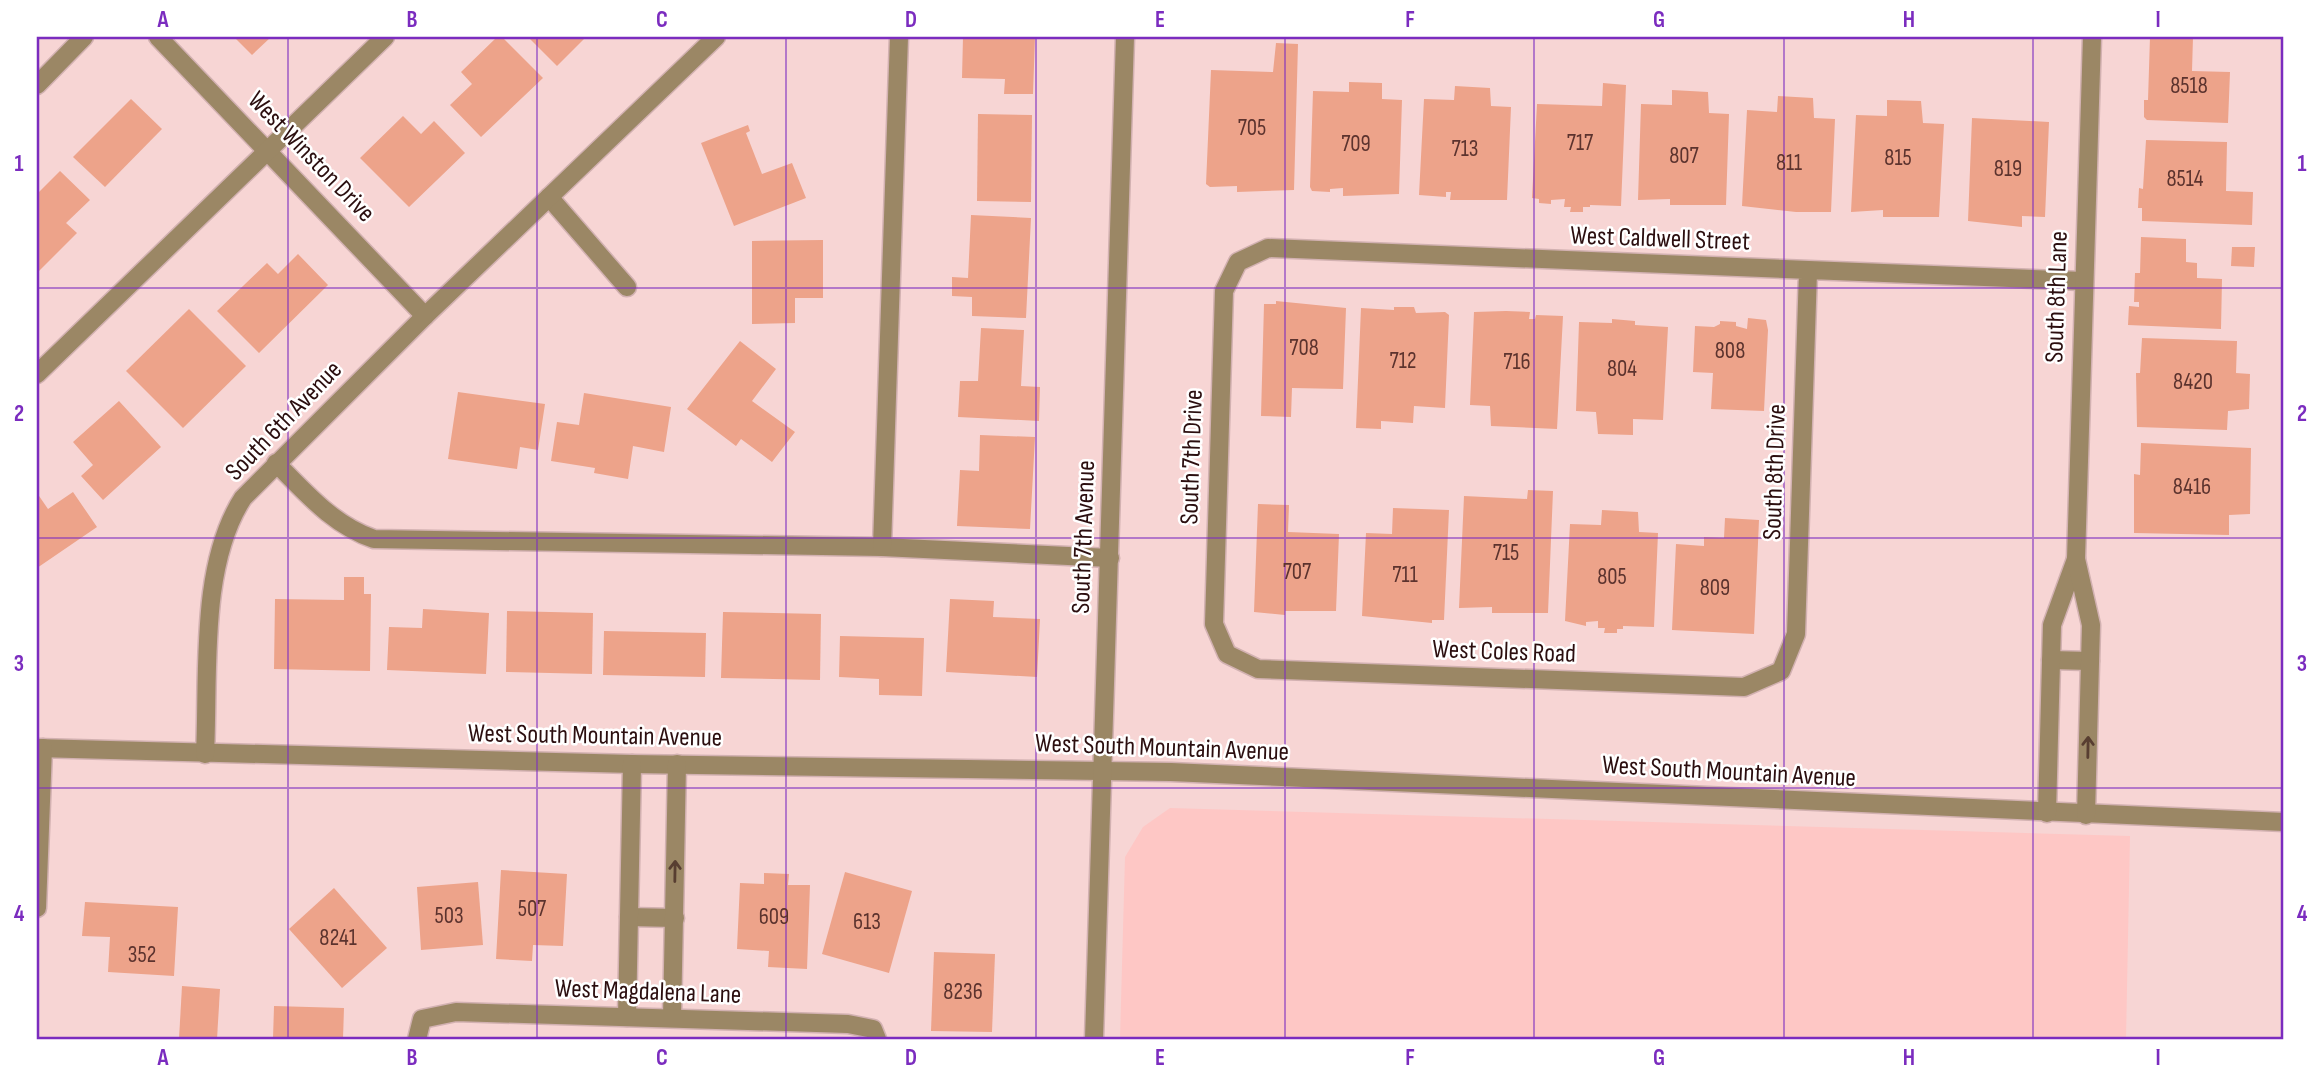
<svg xmlns="http://www.w3.org/2000/svg" width="2321" height="1076" font-family="'Sofia Sans Condensed',sans-serif">
  <style>
    .built { fill: #fec7c5 }
    .building { fill: #eda38a }
    .lines { fill: none; stroke-linecap: round; stroke-linejoin: round }
    .minor-casing { stroke: #d2b1b1; stroke-width: 21 }
    .minor { stroke: #9b8765; stroke-width: 18 }
    .oneway { stroke: #583e31 }
    .grid { fill: none; stroke: #7b2cbf; stroke-width: 2; stroke-opacity: 0.55 }
    .labels { text-anchor: middle; dominant-baseline: central; stroke-width: 5; stroke-linejoin: round; paint-order: stroke }
    .number-label { font-size: 23px; fill: #5c332e }
    .street-label { font-size: 26px; fill: #2b0e0f; stroke: #fff }
    .neatline { fill: none; stroke: #7b2cbf; stroke-width: 2.5 }
    .grid-label { font-size: 23px; text-anchor: middle; font-weight: bold; fill: #7b2cbf }
  </style>
  <rect width="100%" height="100%" fill="#f7d5d4"/>
  <polygon class="built" points="1170,808 2130,836 2126,1039 1120,1039 1125,857 1143,827"/>
  <g class="building">
    <polygon points="234,37 271,37 252,55"/>
    <polygon points="497,37 502,37 543,78 481,137 450,105 472,84 461,72"/>
    <polygon points="528,37 586,37 557,66"/>
    <polygon points="963,37 1035,37 1033,94 1004,94 1005,79 962,78"/>
    <polygon points="2150,37 2193,37 2192,71 2230,72 2228,123 2147,120 2144,117 2144,100 2148,100"/>
    <polygon points="1276,43 1298,44 1294,190 1237,192 1237,186 1210,187 1206,184 1211,70 1273,72"/>
    <polygon points="1349,82 1382,83 1382,99 1402,100 1399,194 1343,196 1343,188 1330,189 1330,192 1312,191 1310,187 1313,91 1349,92"/>
    <polygon points="1603,83 1626,85 1621,206 1590,205 1590,207 1583,207 1583,212 1570,212 1571,207 1564,207 1565,199 1551,200 1551,204 1539,203 1539,199 1532,198 1537,104 1602,106"/>
    <polygon points="1455,86 1490,88 1491,106 1511,107 1507,200 1450,200 1451,192 1446,192 1446,197 1419,195 1424,99 1454,100"/>
    <polygon points="1672,90 1708,92 1709,113 1729,114 1726,205 1670,205 1670,199 1638,200 1641,104 1672,105"/>
    <polygon points="1778,96 1813,98 1814,118 1835,119 1831,212 1796,212 1742,206 1747,110 1777,112"/>
    <polygon points="131,99 162,129 105,187 73,157"/>
    <polygon points="1887,100 1921,101 1923,123 1944,124 1939,217 1883,217 1883,210 1851,212 1856,115 1887,116"/>
    <polygon points="978,114 1032,115 1031,202 977,201"/>
    <polygon points="403,116 421,134 434,121 465,153 409,207 360,158"/>
    <polygon points="1972,118 2049,122 2045,217 2022,216 2022,227 1968,221"/>
    <polygon points="748,125 750,131 746,133 762,174 792,163 806,198 734,226 701,143"/>
    <polygon points="2146,140 2227,142 2226,191 2253,192 2252,225 2142,221 2142,208 2138,208 2139,188 2143,189"/>
    <polygon points="60,171 90,200 66,223 77,233 37,273 37,194"/>
    <polygon points="971,215 1031,218 1026,318 972,316 972,297 952,296 952,277 968,278"/>
    <polygon points="2141,237 2186,239 2186,262 2197,263 2197,278 2222,279 2221,329 2128,325 2129,306 2139,307 2139,302 2134,302 2135,273 2140,273"/>
    <polygon points="823,240 823,298 795,298 795,323 752,324 752,241"/>
    <polygon points="2232,247 2255,247 2254,267 2231,266"/>
    <polygon points="298,254 328,285 259,353 217,311 267,263 278,274"/>
    <polygon points="1276,301 1346,308 1343,389 1292,388 1291,417 1261,416 1264,304 1276,304"/>
    <polygon points="1394,307 1414,307 1416,313 1445,312 1449,315 1445,408 1414,406 1413,423 1381,421 1381,429 1356,428 1361,308 1394,310"/>
    <polygon points="189,309 246,366 183,428 126,371"/>
    <polygon points="1506,311 1530,312 1529,319 1535,319 1536,315 1563,316 1557,429 1491,426 1490,406 1470,405 1474,312"/>
    <polygon points="1748,318 1766,320 1768,330 1764,411 1711,409 1713,373 1693,372 1695,326 1714,327 1720,324 1720,321 1736,322 1736,326 1747,329"/>
    <polygon points="1612,319 1635,321 1635,325 1668,327 1663,420 1633,419 1633,435 1598,434 1596,412 1576,411 1579,322 1612,323"/>
    <polygon points="981,328 1024,330 1021,386 1040,387 1039,421 958,417 960,381 978,381"/>
    <polygon points="2142,338 2237,341 2236,373 2250,374 2249,409 2228,411 2227,430 2137,427 2136,373 2140,373"/>
    <polygon points="740,341 776,369 752,401 795,432 772,462 741,439 736,446 687,409"/>
    <polygon points="458,392 545,404 538,450 520,447 517,469 448,459"/>
    <polygon points="584,393 671,407 664,452 633,446 628,479 594,473 595,468 551,461 557,422 579,425"/>
    <polygon points="119,401 161,447 103,500 81,476 93,465 73,442"/>
    <polygon points="980,435 1035,437 1030,529 957,526 960,470 979,471"/>
    <polygon points="2141,443 2251,448 2250,514 2229,515 2229,535 2134,533 2134,474 2140,475"/>
    <polygon points="1528,490 1553,491 1548,613 1492,613 1492,607 1459,608 1464,496 1527,499"/>
    <polygon points="73,492 97,527 37,568 37,493 48,509"/>
    <polygon points="1258,504 1289,505 1288,532 1339,534 1336,611 1285,611 1285,615 1254,612"/>
    <polygon points="1393,508 1449,510 1444,620 1432,620 1432,623 1362,616 1366,533 1392,534"/>
    <polygon points="1602,510 1638,512 1639,532 1658,533 1654,627 1623,626 1623,629 1617,629 1617,633 1604,633 1605,628 1598,628 1598,621 1586,622 1586,626 1565,621 1570,524 1601,525"/>
    <polygon points="1725,518 1759,520 1754,634 1672,630 1676,544 1704,546 1704,537 1724,538"/>
    <polygon points="344,577 364,577 364,594 371,594 370,671 274,669 275,599 344,600"/>
    <polygon points="950,599 994,601 993,617 1040,619 1037,677 946,672"/>
    <polygon points="423,609 489,613 486,674 387,670 389,627 422,628"/>
    <polygon points="507,611 593,613 592,674 506,672"/>
    <polygon points="723,612 821,614 820,680 721,678"/>
    <polygon points="604,631 706,633 705,677 603,675"/>
    <polygon points="840,636 924,638 922,696 879,695 879,679 839,677"/>
    <polygon points="501,870 567,874 563,946 533,945 532,961 496,959"/>
    <polygon points="845,872 912,891 889,973 822,954"/>
    <polygon points="764,873 789,874 788,885 810,885 807,969 768,967 769,951 737,949 740,883 764,884"/>
    <polygon points="478,882 483,945 421,950 417,887"/>
    <polygon points="334,888 387,948 342,988 289,929"/>
    <polygon points="85,902 178,907 174,976 108,972 110,937 82,936"/>
    <polygon points="934,952 995,954 992,1032 931,1031"/>
    <polygon points="182,986 220,989 217,1039 179,1039"/>
    <polygon points="274,1006 344,1008 343,1039 273,1039"/>
  </g>
  <g class="lines">
    <g class="minor-casing">
      <g id="minor">
        <polyline points="158,37 425,316"/>
        <polyline points="37,85 84,37"/>
        <polyline points="549,197 627,287"/>
        <polyline points="1808,272 1796,634 1781,671 1744,687 1258,669 1227,654 1214,624 1224,291 1238,262 1268,248 2083,281"/>
        <polyline points="37,374 385,37"/>
        <path d="M276,463C306,493 333,525 374,539L882,547L1110,558"/>
        <polyline points="882,547 899,37"/>
        <polyline points="2051,660 2090,661"/>
        <polyline points="37,748 632,764 1171,772 2284,822"/>
        <path d="M205,754C209,674 199,566 243,498L425,316L716,37"/>
        <polyline points="2047,813 2052,625 2076,559"/>
        <polyline points="2086,815 2091,625 2076,559 2092,37"/>
        <polyline points="37,908 43,748"/>
        <polyline points="629,917 675,918"/>
        <polyline points="627,1017 632,764"/>
        <polyline points="672,1018 677,764"/>
        <polyline points="417,1039 422,1019 456,1012 848,1024 873,1029 877,1039"/>
        <polyline points="1094,1039 1125,37"/>
      </g>
    </g>
    <use href="#minor" class="minor"/>
  </g>
  <defs><path id="oneway-shaft" d="M-6 0H5M1.5-3L5.5 0L1.5 3" fill="none" stroke-width="1.6" stroke-linecap="round" stroke-linejoin="round" transform="scale(1.75)"/></defs>
  <g class="oneway">
    <use href="#oneway-shaft" transform="translate(2088 747) rotate(-89)"/>
    <use href="#oneway-shaft" transform="translate(675 871) rotate(-89)"/>
  </g>
  <path class="grid" d="M288,37V1039M537,37V1039M786,37V1039M1036,37V1039M1285,37V1039M1534,37V1039M1784,37V1039M2033,37V1039M37,288H2284M37,538H2284M37,788H2284"/>
  <g class="labels">
    <g class="number-label">
      <text x="2189" y="86">8518</text>
      <text x="1252" y="128">705</text>
      <text x="1580" y="143">717</text>
      <text x="1356" y="144">709</text>
      <text x="1465" y="149">713</text>
      <text x="1684" y="156">807</text>
      <text x="1898" y="158">815</text>
      <text x="1789" y="163">811</text>
      <text x="2008" y="169">819</text>
      <text x="2185" y="179">8514</text>
      <text x="1304" y="348">708</text>
      <text x="1730" y="351">808</text>
      <text x="1403" y="361">712</text>
      <text x="1517" y="362">716</text>
      <text x="1622" y="369">804</text>
      <text x="2193" y="382">8420</text>
      <text x="2192" y="487">8416</text>
      <text x="1506" y="553">715</text>
      <text x="1297" y="572">707</text>
      <text x="1405" y="575">711</text>
      <text x="1612" y="577">805</text>
      <text x="1715" y="588">809</text>
      <text x="532" y="909">507</text>
      <text x="449" y="916">503</text>
      <text x="774" y="917">609</text>
      <text x="867" y="922">613</text>
      <text x="338" y="938">8241</text>
      <text x="142" y="955">352</text>
      <text x="963" y="992">8236</text>
    </g>
    <g class="street-label">
      <text transform="translate(311 157) rotate(46)">West Winston Drive</text>
      <text transform="translate(1660 239) rotate(2)">West Caldwell Street</text>
      <text transform="translate(2057 297) rotate(-88)">South 8th Lane</text>
      <text transform="translate(284 421) rotate(-46)">South 6th Avenue</text>
      <text transform="translate(1192 457) rotate(-88)">South 7th Drive</text>
      <text transform="translate(1775 472) rotate(-88)">South 8th Drive</text>
      <text transform="translate(1084 537) rotate(-88)">South 7th Avenue</text>
      <text transform="translate(1504 652) rotate(2)">West Coles Road</text>
      <text transform="translate(595 736) rotate(1)">West South Mountain Avenue</text>
      <text transform="translate(1162 748) rotate(2)">West South Mountain Avenue</text>
      <text transform="translate(1729 772) rotate(3)">West South Mountain Avenue</text>
      <text transform="translate(648 992) rotate(2)">West Magdalena Lane</text>
    </g>
  </g>
  <rect width="2321" height="1076" fill="none" stroke="#ffffff" stroke-width="77"/>
  <rect x="38" y="38" width="2244" height="1000" class="neatline"/>
  <g class="grid-label">
    <text x="163" y="27">A</text>
    <text x="412" y="27">B</text>
    <text x="662" y="27">C</text>
    <text x="911" y="27">D</text>
    <text x="1160" y="27">E</text>
    <text x="1410" y="27">F</text>
    <text x="1659" y="27">G</text>
    <text x="1909" y="27">H</text>
    <text x="2158" y="27">I</text>
    <text x="19" y="171">1</text>
    <text x="2302" y="171">1</text>
    <text x="19" y="421">2</text>
    <text x="2302" y="421">2</text>
    <text x="19" y="671">3</text>
    <text x="2302" y="671">3</text>
    <text x="19" y="921">4</text>
    <text x="2302" y="921">4</text>
    <text x="163" y="1065">A</text>
    <text x="412" y="1065">B</text>
    <text x="662" y="1065">C</text>
    <text x="911" y="1065">D</text>
    <text x="1160" y="1065">E</text>
    <text x="1410" y="1065">F</text>
    <text x="1659" y="1065">G</text>
    <text x="1909" y="1065">H</text>
    <text x="2158" y="1065">I</text>
  </g>
</svg>
